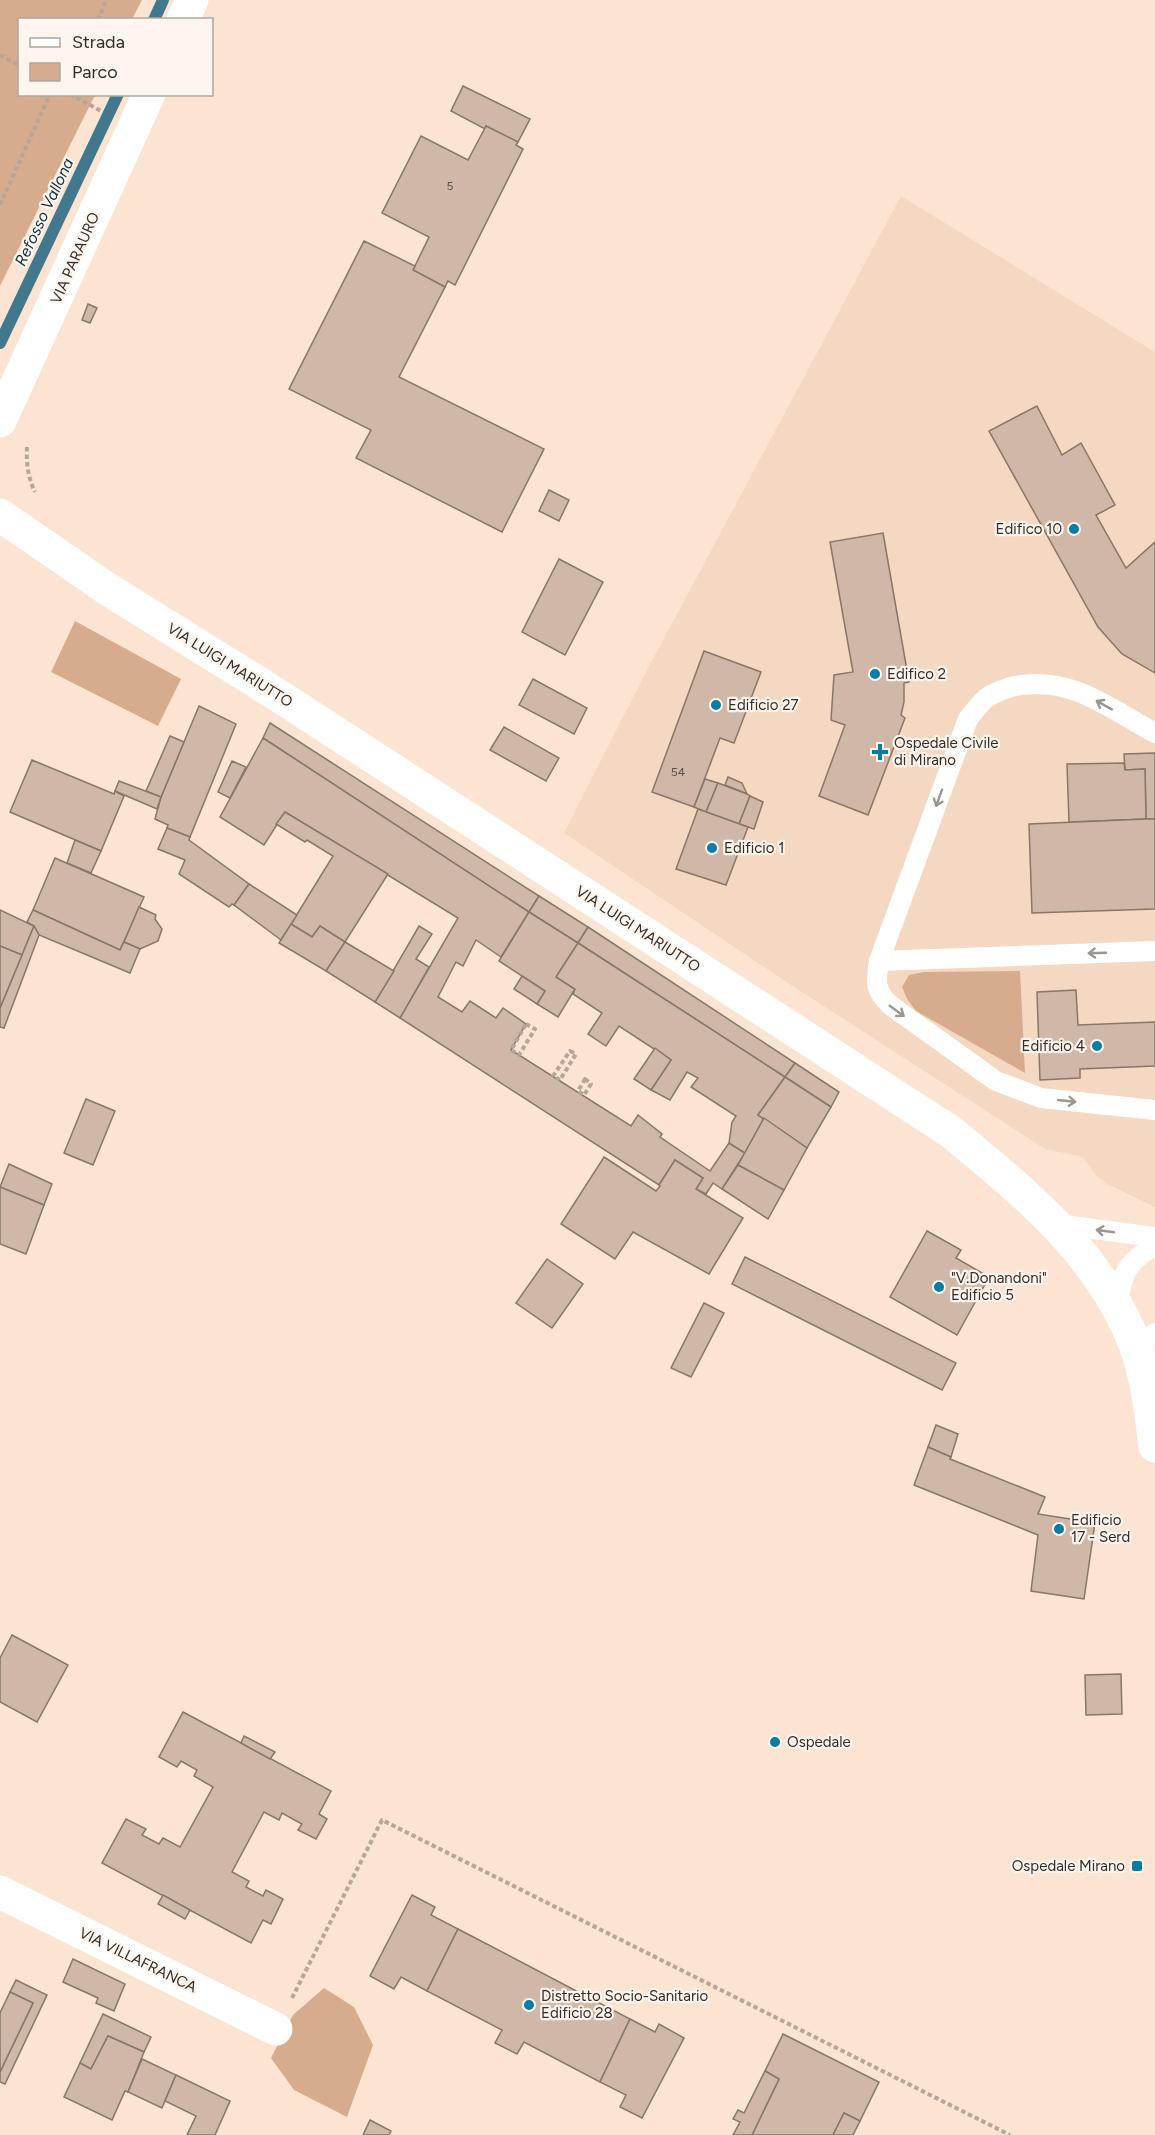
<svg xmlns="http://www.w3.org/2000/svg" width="1155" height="2135" font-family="Figtree,sans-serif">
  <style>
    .built { fill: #f5d8c2 }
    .green { fill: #d7ac8d }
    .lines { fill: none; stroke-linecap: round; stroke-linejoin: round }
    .stream { stroke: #42788e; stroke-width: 12 }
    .building { fill: #cfb8a8; stroke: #8a7566; stroke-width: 1.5 }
    .path { stroke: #b8a598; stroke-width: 4; stroke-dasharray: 4.5 3; stroke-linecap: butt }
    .service { stroke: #fff; stroke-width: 20 }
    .minor { stroke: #fff; stroke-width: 33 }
    .secondary { stroke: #fff; stroke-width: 33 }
    .oneway { stroke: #9a9692 }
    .poi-dot { fill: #007da4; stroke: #fef5ee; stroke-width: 2 }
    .labels { text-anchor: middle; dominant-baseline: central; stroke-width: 4.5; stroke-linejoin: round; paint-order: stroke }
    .number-label { font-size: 12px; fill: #5c4f46 }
    .street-label { font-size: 15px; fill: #352c26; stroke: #fef5ee }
    .poi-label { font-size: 15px; fill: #352c26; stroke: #fef5ee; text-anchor: start }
    .water-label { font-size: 16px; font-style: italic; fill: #072e3d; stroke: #fef5ee }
  </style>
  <rect width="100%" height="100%" fill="#fce4d3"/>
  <polygon class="built" points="901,196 1155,352 1155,1207 1107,1184 1094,1173 1083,1157 1045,1149 794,987 564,833 647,670"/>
  <g class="green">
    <polygon points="0,0 142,0 132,19 20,20 20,94 95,95 0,286"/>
    <polygon points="75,621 181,679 158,726 51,672"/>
    <polygon points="1020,971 1025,1073 916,1011 907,999 902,987 909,975 924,972"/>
    <polygon points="324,1988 354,2007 373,2045 347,2117 294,2090 271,2058 293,2015"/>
  </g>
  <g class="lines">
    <g class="stream">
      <polyline points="154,20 163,0"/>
      <polyline points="0,343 118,94"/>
    </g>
  </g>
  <g class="building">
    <polygon points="463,86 530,119 518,142 486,126 485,129 451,111"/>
    <polygon points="486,126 518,142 516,145 523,149 455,285 448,281 445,287 413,270 429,237 382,213 421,136 468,160"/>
    <polygon points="364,241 415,266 413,270 445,287 399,377 544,449 502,532 356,458 371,430 289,389"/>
    <polygon points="88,304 97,308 90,323 82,320"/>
    <polygon points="1037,406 1062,455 1081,443 1115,505 1096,515 1126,568 1155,542 1155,673 1122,654 1098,627 989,431"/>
    <polygon points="549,490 569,500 559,521 539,511"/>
    <polygon points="883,533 909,682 904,683 904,702 901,715 905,718 868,815 819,796 845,725 831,720 834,675 853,672 830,542"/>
    <polygon points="559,559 603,582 565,655 522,632"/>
    <polygon points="704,651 761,672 734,743 720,738 694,807 652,792"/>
    <polygon points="533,679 587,708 574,734 519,705"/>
    <polygon points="199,706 236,724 190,837 167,828 168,825 155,819 161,797"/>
    <polygon points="270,723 539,896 529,912 263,738"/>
    <polygon points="504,727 559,758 546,781 490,750"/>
    <polygon points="170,736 184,742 161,797 146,791"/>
    <polygon points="263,738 529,912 501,957 476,940 463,966 456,962 438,997 462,1012 470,1001 496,1018 503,1008 526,1024 511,1050 631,1126 638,1115 662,1134 660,1137 710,1171 729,1143 745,1153 722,1189 713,1183 706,1194 696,1189 703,1178 675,1160 659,1185 400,1018 458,918 285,812 264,845 220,817"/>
    <polygon points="1155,753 1155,819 1146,819 1145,769 1125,770 1124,754"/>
    <polygon points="32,760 114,794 115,791 124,796 101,851 10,812"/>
    <polygon points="232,761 246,767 230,798 218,792"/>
    <polygon points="1124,763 1125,770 1145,769 1146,819 1069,822 1067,764"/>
    <polygon points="728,777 742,783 747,794 725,785"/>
    <polygon points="705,779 718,783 706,812 694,807"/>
    <polygon points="119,781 161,797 157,809 115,791"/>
    <polygon points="718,783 747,794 750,796 739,824 706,812"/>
    <polygon points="750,796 763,802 754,829 739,824"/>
    <polygon points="698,809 748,827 726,885 676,869"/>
    <polygon points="285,812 388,874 345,942 320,926 312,937 291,924 333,856 307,840 305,842 276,824"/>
    <polygon points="1146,819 1155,819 1155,909 1032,913 1029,824"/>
    <polygon points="167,828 190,837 189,840 249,884 234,905 232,904 229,907 179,874 185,860 158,849"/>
    <polygon points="75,840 101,851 91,873 67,863"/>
    <polygon points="55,858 144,897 120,950 33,910"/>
    <polygon points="249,884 297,915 281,940 234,905"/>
    <polygon points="539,896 588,927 578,943 529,912"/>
    <polygon points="139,907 156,915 155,919 162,929 158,941 140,949 124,942"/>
    <polygon points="0,910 34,926 22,955 0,946"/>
    <polygon points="33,910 120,950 124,942 140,949 130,973 39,935 34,926 27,922"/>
    <polygon points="529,912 578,943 556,977 575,989 558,1017 537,1004 545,991 499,961"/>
    <polygon points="291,924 312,937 320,926 345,942 326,971 279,943"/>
    <polygon points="34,926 39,935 4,1028 0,1027 0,1008"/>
    <polygon points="419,926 432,934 416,959 429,967 400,1018 375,1002"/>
    <polygon points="588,927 795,1063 785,1077 578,943"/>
    <polygon points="345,942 394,971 375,1002 326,971"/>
    <polygon points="578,943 785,1077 758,1115 764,1118 745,1153 729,1143 732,1122 736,1116 691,1087 698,1078 687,1072 670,1100 651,1090 671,1060 619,1026 606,1046 588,1034 602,1013 573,994 575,989 556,977"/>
    <polygon points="0,946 22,955 0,1008"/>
    <polygon points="522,976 545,991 537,1004 514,989"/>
    <polygon points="1076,990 1078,1025 1155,1022 1155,1066 1080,1069 1080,1078 1040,1080 1037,992"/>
    <polygon points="655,1048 671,1060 651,1090 634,1079"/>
    <polygon points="795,1063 839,1092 831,1107 785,1077"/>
    <polygon points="785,1077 831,1107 807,1148 758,1115"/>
    <polygon points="86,1099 115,1111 93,1165 64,1153"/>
    <polygon points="764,1118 807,1148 784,1190 738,1165"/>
    <polygon points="604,1157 656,1191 660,1186 659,1185 675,1160 703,1178 696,1189 743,1218 709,1274 633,1232 615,1259 561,1224"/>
    <polygon points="9,1164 52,1184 44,1205 0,1187"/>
    <polygon points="738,1165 784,1190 768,1219 722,1189"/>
    <polygon points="0,1187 44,1205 26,1254 0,1244"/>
    <polygon points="927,1231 961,1250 956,1258 989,1277 957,1335 890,1297"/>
    <polygon points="745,1257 956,1363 942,1390 732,1284"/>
    <polygon points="547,1259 583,1284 552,1328 516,1303"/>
    <polygon points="704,1303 724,1313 691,1377 671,1368"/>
    <polygon points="936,1425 958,1434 951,1457 928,1447"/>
    <polygon points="928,1447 951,1457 950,1459 1045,1497 1038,1514 1095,1523 1084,1599 1031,1591 1038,1535 914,1485"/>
    <polygon points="12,1635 68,1665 37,1722 0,1702 0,1658"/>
    <polygon points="1121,1674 1122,1714 1086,1715 1085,1675"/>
    <polygon points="183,1712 331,1791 319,1814 327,1819 316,1839 298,1830 302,1824 282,1813 279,1820 264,1812 232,1872 249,1881 246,1887 263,1896 266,1890 283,1899 271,1924 263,1920 251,1943 102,1863 126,1819 146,1829 142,1835 159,1844 163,1838 180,1847 213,1787 194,1776 197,1770 181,1761 177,1767 159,1757"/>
    <polygon points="244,1736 275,1752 270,1759 241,1743"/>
    <polygon points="163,1895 190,1910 185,1919 158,1904"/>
    <polygon points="412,1895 435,1907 431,1915 458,1929 427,1991 401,1977 394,1989 370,1976"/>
    <polygon points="458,1929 630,2019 600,2082 524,2042 517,2054 495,2043 502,2030 427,1991"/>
    <polygon points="73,1959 125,1984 114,2011 96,2003 98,1998 63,1982"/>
    <polygon points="16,1980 47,1995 5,2084 0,2082 0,2072 33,2003 10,1992"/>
    <polygon points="10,1992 33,2003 0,2072 0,2013"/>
    <polygon points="103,2014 151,2037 144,2052 108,2036 91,2069 80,2063"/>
    <polygon points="630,2019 655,2032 659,2024 684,2038 642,2118 620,2107 626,2095 600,2082"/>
    <polygon points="783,2034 879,2082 860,2121 844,2113 833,2135 752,2135 779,2079 765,2071"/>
    <polygon points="108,2036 144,2052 128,2092 125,2091 112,2120 64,2097 80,2063 91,2069"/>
    <polygon points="142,2059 176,2075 162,2108 128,2092"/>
    <polygon points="765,2071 779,2079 752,2135 733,2135 740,2122 733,2119 738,2110 744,2113"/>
    <polygon points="176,2075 230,2101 215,2135 187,2135 196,2116 165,2101"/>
    <polygon points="844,2113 860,2121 853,2135 833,2135"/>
    <polygon points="370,2120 391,2131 389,2135 363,2135"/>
  </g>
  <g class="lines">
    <g class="path">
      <polyline points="98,20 106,0"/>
      <polyline points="0,55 20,66"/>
      <polyline points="70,94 101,111"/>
      <polyline points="0,205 50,94"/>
      <path d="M27,447C26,462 28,478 35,492"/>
      <polygon points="526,1024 535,1029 519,1055 511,1050"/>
      <polygon points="570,1051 576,1054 560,1080 553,1076"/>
      <polygon points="585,1079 591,1084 584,1095 578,1091"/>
      <polyline points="292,1998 382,1820 1010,2135"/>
    </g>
    <g class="service">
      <path d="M1155,733C1109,708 1070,675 1015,686C1004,689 991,693 983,701C977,707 973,713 968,719L879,961C876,982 874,989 890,1005L996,1081L1041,1098L1155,1110"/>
      <polyline points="879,961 1155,951"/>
      <polyline points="1056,1224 1155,1237"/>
      <path d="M1117,1306C1123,1273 1125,1263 1155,1246"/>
      <polyline points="1136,1348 1155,1333"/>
    </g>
    <polyline class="minor" points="0,1892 276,2029"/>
    <g class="secondary">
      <polyline points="183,20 192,0"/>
      <polyline points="0,421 149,94"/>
      <path d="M0,515L106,588L276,694L951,1132C1025,1193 1101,1254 1136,1347C1147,1379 1151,1413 1155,1446"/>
    </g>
  </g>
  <defs><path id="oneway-shaft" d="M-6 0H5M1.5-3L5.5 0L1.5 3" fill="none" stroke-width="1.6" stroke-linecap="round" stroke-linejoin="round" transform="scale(1.5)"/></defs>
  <g class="oneway">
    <use href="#oneway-shaft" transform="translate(1104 705) rotate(-151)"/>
    <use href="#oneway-shaft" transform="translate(939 798) rotate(110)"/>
    <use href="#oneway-shaft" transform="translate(1097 953) rotate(178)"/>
    <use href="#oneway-shaft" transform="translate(897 1011) rotate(36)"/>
    <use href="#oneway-shaft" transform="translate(1067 1101) rotate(6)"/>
    <use href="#oneway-shaft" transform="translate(1105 1231) rotate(-172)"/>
  </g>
  <g class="poi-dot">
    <circle cx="1074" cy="529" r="6"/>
    <circle cx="875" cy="674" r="6"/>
    <circle cx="716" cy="705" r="6"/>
    <path d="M877 743h6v6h6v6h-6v6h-6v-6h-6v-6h6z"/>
    <circle cx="712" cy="848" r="6"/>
    <circle cx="1097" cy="1046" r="6"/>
    <circle cx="939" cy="1287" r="6"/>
    <circle cx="1059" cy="1529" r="6"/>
    <circle cx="775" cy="1742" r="6"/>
    <rect x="1131" y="1860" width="12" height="12" rx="3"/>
    <circle cx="529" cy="2005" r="6"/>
  </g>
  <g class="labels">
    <g class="number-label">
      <text x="450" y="186">5</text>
      <text x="678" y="772">54</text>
    </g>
    <g class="street-label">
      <text transform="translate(75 258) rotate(-66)">VIA PARAURO</text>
      <text transform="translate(230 665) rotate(32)">VIA LUIGI MARIUTTO</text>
      <text transform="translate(638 929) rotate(33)">VIA LUIGI MARIUTTO</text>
      <text transform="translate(138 1960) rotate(26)">VIA VILLAFRANCA</text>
    </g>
    <g class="poi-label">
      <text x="1062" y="529" text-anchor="end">Edifico 10</text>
      <text x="887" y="674">Edifico 2</text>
      <text x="728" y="705">Edificio 27</text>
      <text x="894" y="743">Ospedale Civile<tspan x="894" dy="17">di Mirano</tspan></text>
      <text x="724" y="848">Edificio 1</text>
      <text x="1085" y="1046" text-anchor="end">Edificio 4</text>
      <text x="951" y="1278">"V.Donandoni"<tspan x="951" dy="17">Edificio 5</tspan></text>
      <text x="1071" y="1520">Edificio<tspan x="1071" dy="17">17 - Serd</tspan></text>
      <text x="787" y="1742">Ospedale</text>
      <text x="1125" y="1866" text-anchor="end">Ospedale Mirano</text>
      <text x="541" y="1996">Distretto Socio-Sanitario<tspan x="541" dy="17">Edificio 28</tspan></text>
    </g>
    <g class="water-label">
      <text transform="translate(44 212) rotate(-65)">Refosso Vallona</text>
    </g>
  </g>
  <rect x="18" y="18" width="195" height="78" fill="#fef5ee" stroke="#aea59e" stroke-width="1.5"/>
  <rect x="30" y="38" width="30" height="9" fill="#ffffff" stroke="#aea59e" stroke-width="1.5"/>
  <text x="72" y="48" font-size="18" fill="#352c26">Strada</text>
  <rect x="30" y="63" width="30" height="18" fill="#d7ac8d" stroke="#aea59e" stroke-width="1.5"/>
  <text x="72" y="78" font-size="18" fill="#352c26">Parco</text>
</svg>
